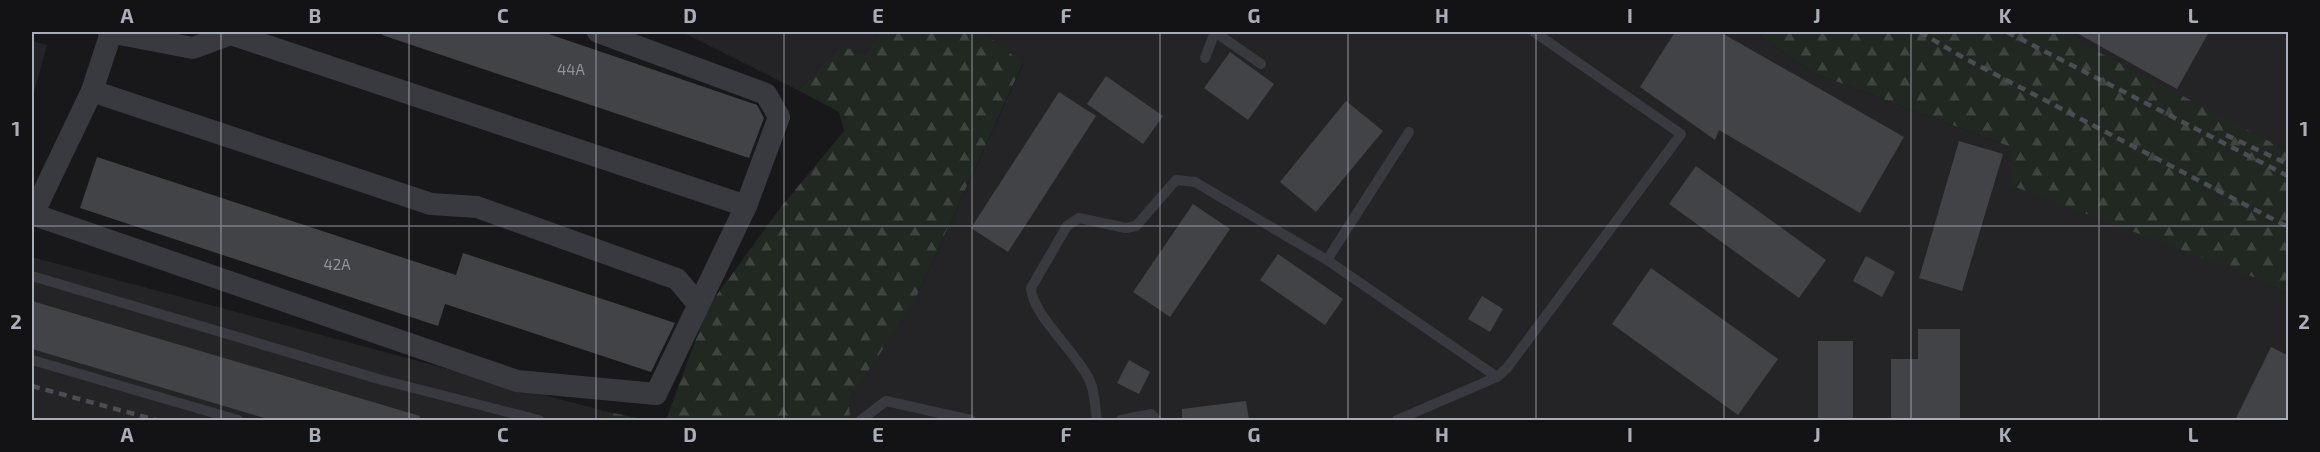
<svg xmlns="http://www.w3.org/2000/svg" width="2320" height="452" font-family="'Exo 2',sans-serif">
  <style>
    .built { fill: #242427 }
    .forest { fill: url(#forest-firs) }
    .building { fill: #424347 }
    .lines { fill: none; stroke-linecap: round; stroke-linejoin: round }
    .lane { stroke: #393a3f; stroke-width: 10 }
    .street { stroke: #393a3f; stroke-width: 22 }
    .rail { stroke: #4c4d54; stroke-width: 4.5; stroke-dasharray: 8 6; stroke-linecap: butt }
    .grid { fill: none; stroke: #aaaeba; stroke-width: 1.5; stroke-opacity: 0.55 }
    .labels { text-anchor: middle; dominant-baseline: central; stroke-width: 4.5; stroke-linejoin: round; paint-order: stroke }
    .number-label { font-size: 15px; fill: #90939d }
    .neatline { fill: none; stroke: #aaaeba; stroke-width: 2 }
    .grid-label { font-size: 20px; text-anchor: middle; font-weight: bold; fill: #aaaeba }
  </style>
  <defs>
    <pattern id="forest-firs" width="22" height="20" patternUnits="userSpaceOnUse" patternTransform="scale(1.5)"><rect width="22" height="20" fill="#202821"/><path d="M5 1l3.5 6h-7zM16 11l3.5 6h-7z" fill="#3e453f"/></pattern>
  </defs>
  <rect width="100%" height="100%" fill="#18181a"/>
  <g class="built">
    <polygon points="682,32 880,32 866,54 840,46 798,90"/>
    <polygon points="983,32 1761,32 1760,36 1814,73 2011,147 2288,294 2288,420 850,420 849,400 913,304 1023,64"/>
    <polygon points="2060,32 2288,32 2288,151 2122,66"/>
    <polygon points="32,41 47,45 32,100"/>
    <polygon points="32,257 604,411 602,420 32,420"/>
  </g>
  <g class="forest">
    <polygon points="880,32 983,32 1023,63 913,304 849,400 850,420 666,420 708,307 781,207 844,131 839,112 798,90 840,46 866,54"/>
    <polygon points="1761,32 2060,32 2288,151 2288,294 2259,279 2010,185 2011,147 1814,73 1760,36"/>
    <polygon points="604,411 647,420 602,420"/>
  </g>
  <g class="building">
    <polygon points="383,32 543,32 757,105 764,118 749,158 382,35"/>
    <polygon points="1675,32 1720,32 1904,137 1860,213 1719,130 1715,140 1640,87"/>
    <polygon points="2075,32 2209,32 2177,89"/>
    <polygon points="1230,52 1274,84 1248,120 1204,88"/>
    <polygon points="1106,76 1163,116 1143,144 1087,104"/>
    <polygon points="1059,92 1096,116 1008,252 971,228"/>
    <polygon points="1346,101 1383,131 1316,212 1280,182"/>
    <polygon points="1959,141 2003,154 1962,291 1919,278"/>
    <polygon points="97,157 456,275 463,253 675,323 651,372 445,304 438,326 80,208"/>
    <polygon points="1696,166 1826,260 1799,298 1669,204"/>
    <polygon points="1193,204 1230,229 1170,317 1133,292"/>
    <polygon points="1278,254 1343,299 1325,325 1260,280"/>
    <polygon points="1866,256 1895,272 1882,297 1853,281"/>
    <polygon points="1651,268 1778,359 1738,415 1612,324"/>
    <polygon points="1482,296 1503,309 1490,332 1468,319"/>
    <polygon points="32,301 420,416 419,420 271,420 32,349"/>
    <polygon points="1918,329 1960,329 1960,420 1891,420 1891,359 1918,359"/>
    <rect x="1818" y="341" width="35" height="79"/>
    <polygon points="2271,347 2289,356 2289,420 2235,420"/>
    <polygon points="1129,360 1150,372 1139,394 1117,383"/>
    <polygon points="1246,401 1249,420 1182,420 1182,409"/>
  </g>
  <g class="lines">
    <g class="lane">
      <polyline points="1215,32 1261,64"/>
      <polyline points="1205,58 1215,32"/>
      <polyline points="1327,260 1497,377"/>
      <polyline points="32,276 382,380 539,420"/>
      <polyline points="32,360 238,420"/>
      <polyline points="861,420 886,401 971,420"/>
      <path d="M1097,420C1095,408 1095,390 1089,379C1075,351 1032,314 1031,288L1067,226L1079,218L1126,228L1136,226L1176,180L1195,182L1327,260L1409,132"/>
      <polyline points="1121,420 1151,414 1157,420"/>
      <polyline points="1397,420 1497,377 1507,368 1681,134 1534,32"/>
    </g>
    <g class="street">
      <polyline points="598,32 766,94 779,117 746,206"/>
      <polyline points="92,91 111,33"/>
      <polyline points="32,214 517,381 656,394 746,206 231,34 193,48 109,32"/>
      <polyline points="33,214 92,91 431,204 477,207 677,279 698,304"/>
    </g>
    <g class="rail">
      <polyline points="1920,32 1964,58 2288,227"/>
      <polyline points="2007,32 2288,176"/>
      <polyline points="2226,135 2288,164"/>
      <polyline points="32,386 156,420"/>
    </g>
  </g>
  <path class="grid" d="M221,32V420M409,32V420M596,32V420M784,32V420M972,32V420M1160,32V420M1348,32V420M1536,32V420M1724,32V420M1911,32V420M2099,32V420M32,226H2288"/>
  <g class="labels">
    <g class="number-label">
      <text x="571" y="69">44А</text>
      <text x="337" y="264">42А</text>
    </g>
  </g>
  <rect width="2320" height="452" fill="none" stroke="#131315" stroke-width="66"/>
  <rect x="33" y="33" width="2254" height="386" class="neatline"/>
  <g class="grid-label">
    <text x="127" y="23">A</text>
    <text x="315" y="23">B</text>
    <text x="503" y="23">C</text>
    <text x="690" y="23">D</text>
    <text x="878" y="23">E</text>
    <text x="1066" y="23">F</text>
    <text x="1254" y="23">G</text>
    <text x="1442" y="23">H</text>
    <text x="1630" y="23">I</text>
    <text x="1817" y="23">J</text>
    <text x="2005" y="23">K</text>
    <text x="2193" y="23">L</text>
    <text x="16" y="136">1</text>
    <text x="2304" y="136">1</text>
    <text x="16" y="329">2</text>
    <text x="2304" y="329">2</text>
    <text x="127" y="442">A</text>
    <text x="315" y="442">B</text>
    <text x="503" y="442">C</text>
    <text x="690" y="442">D</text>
    <text x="878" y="442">E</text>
    <text x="1066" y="442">F</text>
    <text x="1254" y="442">G</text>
    <text x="1442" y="442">H</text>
    <text x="1630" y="442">I</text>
    <text x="1817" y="442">J</text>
    <text x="2005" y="442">K</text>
    <text x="2193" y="442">L</text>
  </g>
</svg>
